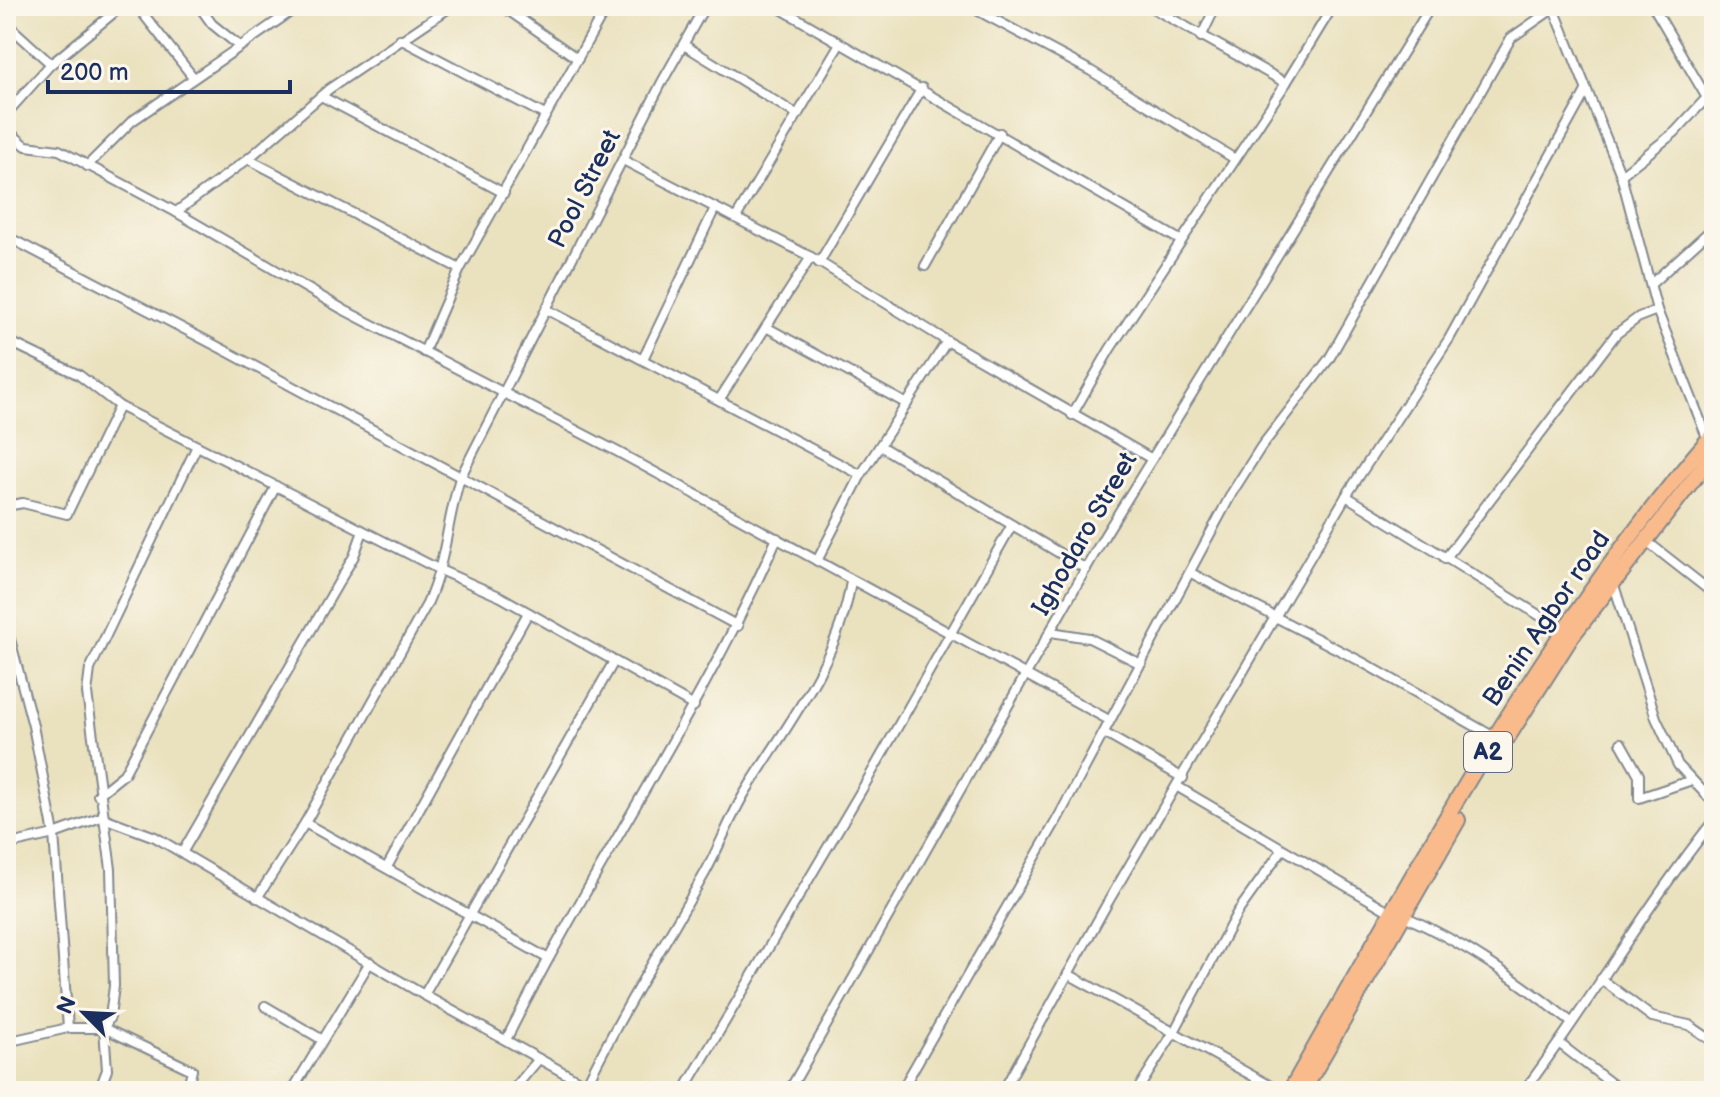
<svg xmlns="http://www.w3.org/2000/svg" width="1720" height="1097" font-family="'Balsamiq Sans',sans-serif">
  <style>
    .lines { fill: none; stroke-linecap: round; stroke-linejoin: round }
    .minor-casing { stroke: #82888e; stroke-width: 12 }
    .trunk-casing { stroke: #82888e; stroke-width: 18 }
    .minor { stroke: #fff; stroke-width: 8 }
    .trunk { stroke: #fabb8c; stroke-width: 14 }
    .labels { text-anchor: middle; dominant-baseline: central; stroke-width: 6; stroke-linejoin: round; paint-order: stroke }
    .shield { fill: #fbf7ec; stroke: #5e6b89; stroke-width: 2 }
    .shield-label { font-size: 24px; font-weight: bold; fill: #1b2f5e }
    .street-label { font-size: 26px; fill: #1b2f5e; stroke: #fbf7ec }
  </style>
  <rect width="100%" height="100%" fill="#fbf7ec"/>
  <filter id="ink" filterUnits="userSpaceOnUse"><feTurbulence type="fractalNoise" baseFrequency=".0125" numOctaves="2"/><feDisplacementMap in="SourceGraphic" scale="16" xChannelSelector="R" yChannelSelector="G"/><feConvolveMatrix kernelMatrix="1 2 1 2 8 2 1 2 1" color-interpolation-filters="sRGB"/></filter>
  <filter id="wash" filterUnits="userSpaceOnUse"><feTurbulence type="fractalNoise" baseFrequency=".006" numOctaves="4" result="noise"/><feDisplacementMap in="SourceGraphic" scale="32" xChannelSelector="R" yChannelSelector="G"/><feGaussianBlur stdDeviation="1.8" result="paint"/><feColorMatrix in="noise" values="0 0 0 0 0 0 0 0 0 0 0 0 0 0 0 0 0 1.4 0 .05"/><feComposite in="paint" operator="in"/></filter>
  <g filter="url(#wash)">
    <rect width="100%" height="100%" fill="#eae1be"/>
  </g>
  <g filter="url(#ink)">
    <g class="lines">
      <g class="minor-casing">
        <g id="minor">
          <polyline points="137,6 193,77"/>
          <polyline points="199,6 212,24 238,45"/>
          <polyline points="502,6 578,59"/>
          <polyline points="776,6 1180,240"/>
          <polyline points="969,6 1091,71 1235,159"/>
          <polyline points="1149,6 1286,83"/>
          <polyline points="1553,6 1621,175 1657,310 1708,440"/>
          <polyline points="1653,6 1707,98"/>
          <polyline points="6,23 51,64"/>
          <polyline points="1201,37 1216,6"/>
          <polyline points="400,39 545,115"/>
          <polyline points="684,45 796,114"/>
          <polyline points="321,96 504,193"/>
          <polyline points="6,114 50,65 122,6"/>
          <polyline points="6,129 26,146 59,150 176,212 344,310 618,452 1109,720"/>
          <polyline points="248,159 460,269"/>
          <polyline points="623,160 811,257 947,341 1152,459"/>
          <polyline points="87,166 132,121 299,6"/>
          <polyline points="1621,175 1675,132 1714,90"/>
          <polyline points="176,212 248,159 329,89 452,6"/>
          <polyline points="737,216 839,45"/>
          <polyline points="6,236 228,352 738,626"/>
          <polyline points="819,263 922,88"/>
          <polyline points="925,266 1000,133"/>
          <polyline points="1651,284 1714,227"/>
          <polyline points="546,309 861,475"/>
          <polyline points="766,327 907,404"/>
          <polyline points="6,340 79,375 119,406 442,571 501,597 694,706"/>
          <polyline points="424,352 460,269 607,6"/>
          <polyline points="643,359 715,208"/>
          <polyline points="719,400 811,257"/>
          <polyline points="1072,415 1110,349 1286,83 1333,6"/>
          <polyline points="880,446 1086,569"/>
          <polyline points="1346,496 1563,630"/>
          <polyline points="6,506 23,503 67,514 119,406"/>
          <polyline points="1645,540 1714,594"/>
          <polyline points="1445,559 1616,334 1639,317 1657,310"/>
          <polyline points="817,561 861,475 947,341"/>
          <polyline points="1191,573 1362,662 1496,738"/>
          <polyline points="1613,582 1656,718 1678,765 1714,803"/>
          <polyline points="6,624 33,726 54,834 68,1028"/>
          <polyline points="1051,632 1089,638 1141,664"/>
          <polyline points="1104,733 1183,778"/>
          <polyline points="1621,743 1639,775 1639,798 1692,780"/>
          <polyline points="1178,787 1392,913"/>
          <polyline points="98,795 124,774 276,486"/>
          <polyline points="305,823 547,958"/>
          <polyline points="6,845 54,834 101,817 155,837 424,995 597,1091"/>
          <polyline points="182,853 354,556 363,531"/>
          <polyline points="387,867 528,613"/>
          <path d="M257,898L305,823L427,604C446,562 447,521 460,478L662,82L705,6"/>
          <path d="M1404,916C1465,943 1519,981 1571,1022"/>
          <polyline points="1068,974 1280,1091"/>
          <polyline points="1601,979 1652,1017 1689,1025 1714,1042"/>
          <polyline points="424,995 613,663"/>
          <polyline points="265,1006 321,1039"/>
          <path d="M506,1040C591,870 700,712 777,538"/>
          <polyline points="6,1042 68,1028 104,1028 192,1070 187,1091"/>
          <polyline points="1560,1044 1621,1091"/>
          <path d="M586,1085C622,1012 665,943 705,873C720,846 730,817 746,791C786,726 840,659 851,581"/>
          <polyline points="99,1091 107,1070 104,1028 110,1017 114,986 111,869 87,693 90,669 197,446"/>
          <polyline points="292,1091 370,962"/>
          <polyline points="512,1091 539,1059"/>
          <polyline points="684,1091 868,779 1012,525"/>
          <polyline points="789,1091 1105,535 1431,6"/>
          <polyline points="901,1091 1059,816 1233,491 1261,447 1329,359 1511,38 1554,8"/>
          <polyline points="1003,1091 1108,902 1346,496 1449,339 1586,91"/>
          <polyline points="1137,1091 1174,1032 1237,913 1282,850"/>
          <path d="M1524,1091C1590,1003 1645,907 1714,820"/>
        </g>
      </g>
      <g class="trunk-casing">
        <g id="trunk">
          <polyline points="1508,737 1572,636 1714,453"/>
          <path d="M1290,1091C1419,865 1543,630 1714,433"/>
          <polyline points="1303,1091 1458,820"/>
        </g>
      </g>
      <use href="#minor" class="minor"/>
      <use href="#trunk" class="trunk"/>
    </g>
  </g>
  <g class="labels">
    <rect class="shield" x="1464" y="732" width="48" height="40" rx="6"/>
    <g class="shield-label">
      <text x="1488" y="752">A2</text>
    </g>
    <g class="street-label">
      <text transform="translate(585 189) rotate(-63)">Pool Street</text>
      <text transform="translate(1085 534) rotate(-60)">Ighodaro Street</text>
      <text transform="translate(1547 619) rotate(-56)">Benin Agbor road</text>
    </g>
  </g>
  <rect width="1720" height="1097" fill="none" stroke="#fbf7ec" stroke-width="32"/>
  <g transform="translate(84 1013) rotate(294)" stroke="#fbf7ec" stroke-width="6" paint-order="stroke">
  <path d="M0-6L14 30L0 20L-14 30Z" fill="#1b2f5e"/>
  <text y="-12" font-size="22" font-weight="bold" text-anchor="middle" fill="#1b2f5e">N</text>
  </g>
  <path d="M48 80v12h242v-12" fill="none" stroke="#1b2f5e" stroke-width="4"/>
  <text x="60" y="80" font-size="24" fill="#1b2f5e" stroke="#fbf7ec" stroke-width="6" paint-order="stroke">200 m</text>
</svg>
